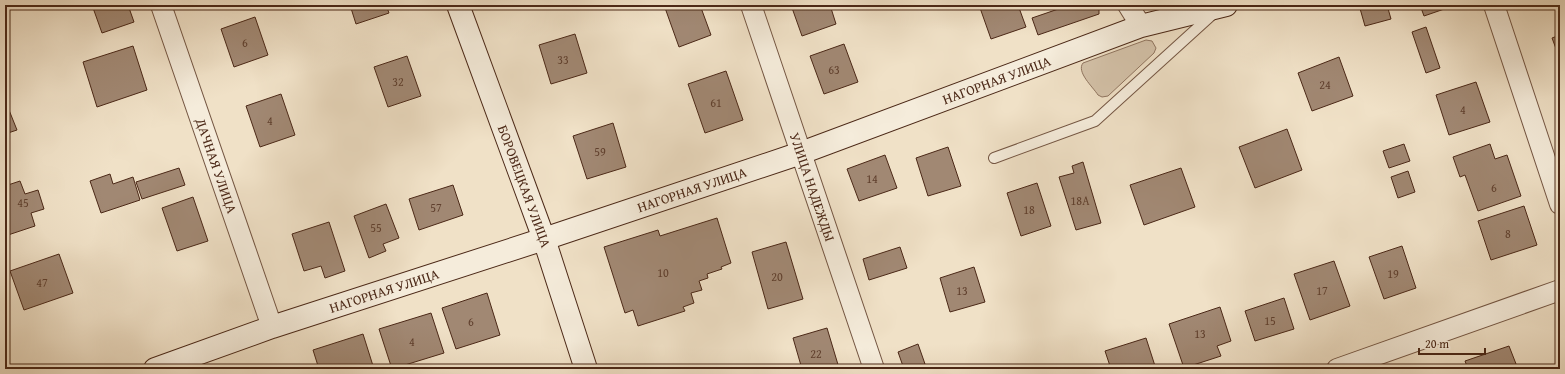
<svg xmlns="http://www.w3.org/2000/svg" width="1565" height="374" font-family="'Gentium Book Plus',serif">
  <style>
    .green { fill: #d4c2a9; stroke: #907560 }
    .building { fill: #a18873; stroke: #4b2817 }
    .lines { fill: none; stroke-linecap: round; stroke-linejoin: round }
    .lane-casing { stroke: #745643; stroke-width: 12 }
    .street-casing { stroke: #745643; stroke-width: 22 }
    .secondary-casing { stroke: #4b2817; stroke-width: 24 }
    .lane { stroke: #f5ecdb; stroke-width: 10 }
    .street { stroke: #f5ecdb; stroke-width: 20 }
    .secondary { stroke: #f5ecdb; stroke-width: 22 }
    .labels { text-anchor: middle; dominant-baseline: central; stroke-width: 4; stroke-linejoin: round; paint-order: stroke }
    .number-label { font-size: 12px; fill: #60402e }
    .street-label { font-size: 14px; fill: #4b2817; stroke: #f5ecdb }
  </style>
  <rect width="100%" height="100%" fill="#f0e1c7"/>
  <filter id="stains"><feTurbulence type="fractalNoise" baseFrequency=".005" numOctaves="4"/><feColorMatrix values="0 0 0 0 .2 0 0 0 0 .09 0 0 0 0 .02 0 0 0 .5 -.17"/></filter>
  <radialGradient id="worn" r=".72"><stop offset=".6" stop-color="#630" stop-opacity="0"/><stop offset="1" stop-color="#630" stop-opacity=".3"/></radialGradient>
  <path class="green" d="M1146,40L1152,41L1156,48L1154,53L1108,96L1102,97L1098,95C1093,87 1076,72 1083,63Z"/>
  <g class="building">
    <polygon points="92,5 128,5 134,22 102,33"/>
    <polygon points="350,5 386,5 389,13 356,24"/>
    <polygon points="664,5 700,5 711,35 679,47"/>
    <polygon points="791,5 830,5 836,24 802,36"/>
    <polygon points="979,5 1018,5 1026,27 991,39"/>
    <polygon points="1070,5 1099,5 1099,14 1038,35 1032,18"/>
    <polygon points="1359,5 1387,5 1391,19 1365,26"/>
    <polygon points="1420,5 1453,5 1453,6 1424,16"/>
    <polygon points="255,17 268,55 234,67 221,29"/>
    <polygon points="1426,27 1440,68 1426,73 1412,32"/>
    <polygon points="575,34 587,73 551,84 539,45"/>
    <polygon points="1560,35 1560,53 1558,54 1552,38"/>
    <polygon points="844,44 858,82 824,94 810,56"/>
    <polygon points="133,46 147,90 97,107 83,62"/>
    <polygon points="407,56 421,96 388,107 374,67"/>
    <polygon points="1339,57 1353,96 1312,111 1298,73"/>
    <polygon points="726,71 743,120 705,133 688,84"/>
    <polygon points="1476,82 1490,122 1449,135 1436,95"/>
    <polygon points="281,94 295,135 260,147 246,106"/>
    <polygon points="5,100 17,130 5,134"/>
    <polygon points="613,123 626,167 587,179 573,136"/>
    <polygon points="1287,129 1302,170 1255,188 1239,147"/>
    <polygon points="1404,144 1410,161 1389,168 1383,151"/>
    <polygon points="1490,144 1495,159 1507,155 1521,196 1478,211 1465,175 1460,177 1453,157"/>
    <polygon points="948,147 961,186 928,196 916,158"/>
    <polygon points="885,155 897,188 859,201 847,169"/>
    <polygon points="1083,162 1101,223 1076,230 1059,177 1074,173 1072,166"/>
    <polygon points="179,168 185,185 142,199 136,182"/>
    <polygon points="1181,168 1195,207 1144,225 1130,185"/>
    <polygon points="1408,171 1415,192 1398,198 1391,177"/>
    <polygon points="110,174 113,184 133,177 140,200 101,213 90,181"/>
    <polygon points="20,181 25,194 38,190 44,209 31,213 35,226 5,236 5,186"/>
    <polygon points="1037,183 1051,226 1021,236 1007,193"/>
    <polygon points="453,185 463,215 419,230 409,199"/>
    <polygon points="193,197 208,241 177,251 162,208"/>
    <polygon points="386,204 399,238 383,244 386,251 369,258 354,216"/>
    <polygon points="1524,206 1537,245 1491,260 1478,221"/>
    <polygon points="717,218 731,263 721,267 722,269 707,274 708,278 699,281 702,290 691,293 694,303 683,307 685,311 638,326 633,310 625,313 604,247 658,230 660,236"/>
    <polygon points="329,222 345,271 325,278 321,266 304,271 292,234"/>
    <polygon points="786,242 803,299 768,309 752,252"/>
    <polygon points="1402,246 1416,288 1384,299 1369,257"/>
    <polygon points="900,247 907,268 869,280 863,259"/>
    <polygon points="59,254 73,293 24,310 10,271"/>
    <polygon points="1334,261 1350,306 1310,320 1294,274"/>
    <polygon points="974,267 985,302 950,312 940,278"/>
    <polygon points="487,293 500,335 456,349 442,308"/>
    <polygon points="1284,298 1294,329 1255,341 1245,311"/>
    <polygon points="1220,307 1231,341 1217,346 1221,356 1184,368 1169,324"/>
    <polygon points="431,313 444,353 392,369 379,329"/>
    <polygon points="827,328 839,368 802,369 793,338"/>
    <polygon points="363,334 374,369 319,369 313,350"/>
    <polygon points="1146,338 1156,369 1111,369 1105,351"/>
    <polygon points="918,344 925,364 911,369 904,369 898,352"/>
    <polygon points="1509,346 1518,369 1468,369 1465,361"/>
  </g>
  <g class="lines">
    <g class="lane-casing">
      <polyline id="lane" points="994,158 1095,121 1215,12"/>
    </g>
    <g class="street-casing">
      <g id="street">
        <path id="s1" d="M161,5L272,327"/>
        <path id="s2" d="M751,5L874,369"/>
        <polyline points="1128,5 1141,26"/>
        <polyline points="1494,5 1560,204"/>
        <polyline points="1337,369 1560,290"/>
      </g>
    </g>
    <g class="secondary-casing">
      <g id="secondary">
        <path id="s3" d="M458,5L544,239L586,369"/>
        <path id="s4" d="M155,369L272,327L544,239L801,153L1141,26L1226,5"/>
      </g>
    </g>
    <use href="#lane" class="lane"/>
    <use href="#street" class="street"/>
    <use href="#secondary" class="secondary"/>
  </g>
  <g class="labels">
    <g class="number-label">
      <text x="245" y="42">6</text>
      <text x="563" y="59">33</text>
      <text x="834" y="69">63</text>
      <text x="398" y="81">32</text>
      <text x="1325" y="84">24</text>
      <text x="716" y="102">61</text>
      <text x="1463" y="109">4</text>
      <text x="270" y="120">4</text>
      <text x="600" y="151">59</text>
      <text x="872" y="178">14</text>
      <text x="1494" y="187">6</text>
      <text x="1080" y="200">18А</text>
      <text x="23" y="202">45</text>
      <text x="436" y="207">57</text>
      <text x="1029" y="209">18</text>
      <text x="376" y="227">55</text>
      <text x="1508" y="233">8</text>
      <text x="663" y="272">10</text>
      <text x="1393" y="273">19</text>
      <text x="777" y="276">20</text>
      <text x="42" y="282">47</text>
      <text x="962" y="290">13</text>
      <text x="1322" y="290">17</text>
      <text x="1270" y="320">15</text>
      <text x="471" y="321">6</text>
      <text x="1200" y="333">13</text>
      <text x="412" y="341">4</text>
      <text x="816" y="353">22</text>
    </g>
    <g class="street-label">
      <text stroke="none"><textPath href="#s4" startOffset="890">НАГОРНАЯ УЛИЦА</textPath></text>
      <text stroke="none"><textPath href="#s1" startOffset="170">ДАЧНАЯ УЛИЦА</textPath></text>
      <text stroke="none"><textPath href="#s3" startOffset="193">БОРОВЕЦКАЯ УЛИЦА</textPath></text>
      <text stroke="none"><textPath href="#s2" startOffset="192">УЛИЦА НАДЕЖДЫ</textPath></text>
      <text stroke="none"><textPath href="#s4" startOffset="566">НАГОРНАЯ УЛИЦА</textPath></text>
      <text stroke="none"><textPath href="#s4" startOffset="242">НАГОРНАЯ УЛИЦА</textPath></text>
    </g>
  </g>
  <rect width="1565" height="374" fill="none" stroke="#f0e1c7" stroke-width="20"/>
  <rect x="6" y="6" width="1553" height="362" fill="none" stroke="#4b2817" stroke-width="2"/>
  <rect x="10" y="10" width="1545" height="354" fill="none" stroke="#4b2817"/>
  <path d="M1419 348v6h66v-6" fill="none" stroke="#4b2817" stroke-width="2"/>
  <text x="1425" y="348" font-size="12" fill="#4b2817" stroke="#f5ecdb" stroke-width="3" paint-order="stroke">20 m</text>
  <rect width="100%" height="100%" filter="url(#stains)"/>
  <rect width="100%" height="100%" fill="url(#worn)"/>
</svg>
